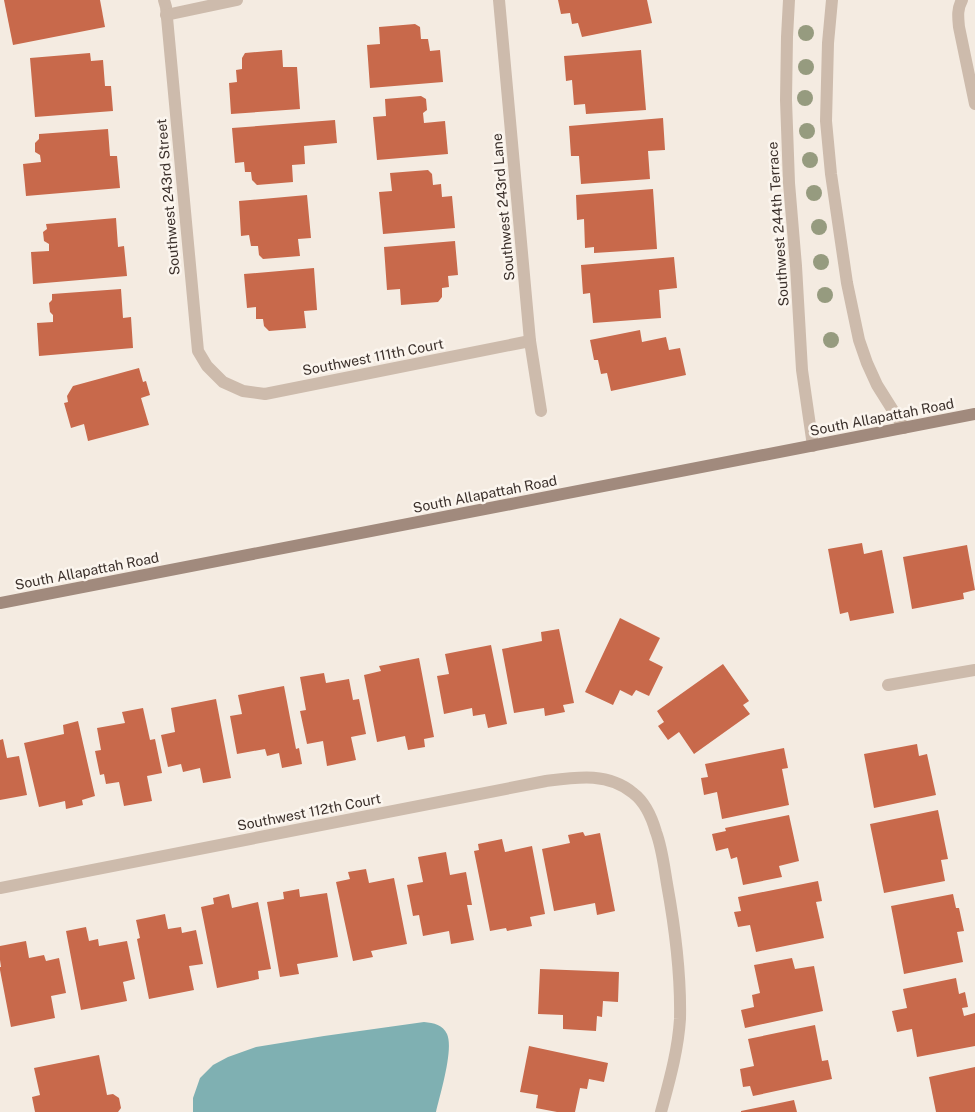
<svg xmlns="http://www.w3.org/2000/svg" width="975" height="1112" font-family="'Public Sans',sans-serif">
  <style>
    .water { fill: #7fb0b2 }
    .building { fill: #c8694b }
    .lines { fill: none; stroke-linecap: round; stroke-linejoin: round }
    .service { stroke: #cdbbac; stroke-width: 12 }
    .minor { stroke: #cdbbac; stroke-width: 12 }
    .secondary { stroke: #a18a7d; stroke-width: 12 }
    .tree { fill: #969b7f }
    .labels { text-anchor: middle; dominant-baseline: central; stroke-width: 5; stroke-linejoin: round; paint-order: stroke }
    .street-label { font-size: 14px; fill: #3b302b; stroke: #fbf5ee }
  </style>
  <rect width="100%" height="100%" fill="#f4ebe1"/>
  <path class="water" d="M424,1022C434,1023 443,1025 447,1034C454,1049 440,1095 436,1112H193V1098L200,1078L213,1065L228,1057L256,1047L324,1036Z"/>
  <g class="building">
    <polygon points="4,0 100,0 105,27 13,45"/>
    <polygon points="558,0 647,0 652,23 582,37 578,23 572,24 570,13 561,14"/>
    <polygon points="415,24 420,27 421,39 428,39 430,51 440,50 443,82 370,88 367,45 380,44 379,27"/>
    <polygon points="282,50 283,67 297,67 300,109 231,114 229,83 237,82 236,70 242,69 242,58 245,53"/>
    <polygon points="641,50 646,110 586,114 585,104 574,105 572,80 566,81 564,56"/>
    <polygon points="90,53 91,61 103,60 105,86 111,86 113,111 35,117 30,58"/>
    <polygon points="421,96 426,99 427,110 423,113 424,123 445,121 448,154 377,160 373,117 386,116 385,99"/>
    <polygon points="663,118 665,150 648,151 650,179 581,184 579,156 571,156 569,126"/>
    <polygon points="335,120 337,143 304,146 305,164 292,165 293,182 257,185 252,180 251,172 245,172 244,162 235,163 232,128"/>
    <polygon points="108,129 110,156 117,156 120,188 26,196 23,164 41,162 40,155 35,152 35,143 39,139 39,134"/>
    <polygon points="428,170 432,174 433,185 441,184 442,197 452,196 455,228 383,234 379,192 392,191 390,173"/>
    <polygon points="653,189 657,249 594,253 594,247 585,248 584,219 577,220 576,195"/>
    <polygon points="307,195 311,238 298,239 300,256 263,259 259,255 258,246 251,246 249,235 241,236 239,201"/>
    <polygon points="116,218 118,247 124,246 127,276 33,284 31,252 49,251 49,244 44,241 43,232 47,229 46,224"/>
    <polygon points="455,241 458,275 448,276 449,287 442,288 442,297 438,302 401,305 400,289 387,290 384,247"/>
    <polygon points="674,257 677,288 659,290 661,318 593,323 590,293 583,294 581,265"/>
    <polygon points="314,268 317,310 304,311 306,328 269,331 264,326 263,319 256,319 256,307 247,308 244,274"/>
    <polygon points="121,289 123,318 131,317 133,348 39,356 37,323 53,322 53,315 50,312 49,303 52,300 52,294"/>
    <polygon points="640,330 642,342 666,337 669,350 680,348 686,375 611,391 607,373 601,374 598,360 594,360 590,340"/>
    <polygon points="139,368 143,382 146,381 150,395 141,398 149,425 88,441 84,424 71,428 64,403 68,402 67,396 73,386"/>
    <polygon points="862,543 864,554 882,550 894,613 850,621 848,612 840,614 828,549"/>
    <polygon points="967,545 975,590 963,593 964,599 912,609 903,557"/>
    <polygon points="620,618 660,638 649,660 663,667 649,696 636,690 632,696 620,690 613,705 585,692"/>
    <polygon points="559,629 574,703 563,705 565,712 545,716 544,708 514,713 502,649 542,641 541,632"/>
    <polygon points="491,645 507,724 488,728 485,714 473,716 472,708 444,714 437,676 449,674 445,654"/>
    <polygon points="419,658 434,737 424,739 425,747 408,750 405,736 377,742 364,675 381,671 379,666"/>
    <polygon points="723,664 749,701 743,705 750,714 694,754 679,732 668,740 658,726 664,722 657,711"/>
    <polygon points="324,673 326,683 349,679 353,700 359,699 366,734 351,737 356,760 327,766 323,741 307,744 300,711 306,710 300,677"/>
    <polygon points="284,686 296,749 299,748 302,764 282,768 279,753 267,756 265,749 237,754 230,716 242,714 238,695"/>
    <polygon points="216,699 231,778 203,783 200,768 183,772 181,764 168,767 161,735 175,732 171,708"/>
    <polygon points="143,708 150,740 155,739 162,773 147,776 152,801 124,806 119,782 106,784 104,774 100,775 95,751 101,750 97,728 125,723 122,712"/>
    <polygon points="78,721 95,796 82,800 83,805 66,809 65,801 39,807 24,743 64,734 63,725"/>
    <polygon points="3,739 7,758 19,756 27,795 0,800 0,740"/>
    <polygon points="917,744 919,756 927,754 936,795 874,808 864,754"/>
    <polygon points="784,748 788,768 782,769 789,805 722,819 717,792 704,795 701,778 708,777 705,764"/>
    <polygon points="938,810 948,859 941,860 945,881 884,893 870,824"/>
    <polygon points="789,815 799,861 779,866 782,877 743,885 737,857 731,859 728,848 716,851 712,834 726,831 725,828"/>
    <polygon points="583,832 585,836 600,833 615,911 597,915 595,903 554,911 542,849 570,843 568,835"/>
    <polygon points="502,839 505,852 532,846 545,914 530,917 532,926 507,931 506,928 490,931 474,851 479,850 478,844"/>
    <polygon points="446,852 450,875 466,872 472,905 467,905 474,940 451,944 449,931 423,936 419,915 413,916 407,885 423,882 418,857"/>
    <polygon points="366,869 369,883 394,878 407,944 371,951 373,957 353,961 336,882 350,879 348,872"/>
    <polygon points="818,881 822,901 816,902 824,938 756,952 750,925 738,927 734,912 741,911 738,897"/>
    <polygon points="299,889 300,897 327,893 338,957 297,964 299,974 280,977 267,902 284,899 283,892"/>
    <polygon points="229,894 232,908 258,902 271,969 258,971 259,979 217,988 201,907 214,904 213,898"/>
    <polygon points="953,894 956,908 959,908 964,931 957,932 963,962 904,974 891,906"/>
    <polygon points="165,914 168,929 181,927 182,933 196,930 203,964 189,966 194,990 149,999 137,939 140,938 136,920"/>
    <polygon points="86,927 89,941 98,939 99,946 127,941 135,979 123,982 127,1001 81,1010 66,931"/>
    <polygon points="26,941 29,958 44,955 46,961 59,958 66,993 51,996 55,1018 11,1027 0,970 0,967 1,967 0,960 0,946"/>
    <polygon points="792,958 795,969 814,966 823,1011 745,1028 741,1010 754,1007 752,995 760,993 754,965"/>
    <polygon points="540,969 619,972 618,1002 603,1001 602,1017 597,1016 596,1031 563,1029 563,1015 538,1014"/>
    <polygon points="956,978 959,994 965,992 968,1007 962,1008 964,1016 975,1013 975,1046 917,1057 912,1029 897,1032 892,1011 907,1008 903,989"/>
    <polygon points="815,1025 822,1061 828,1060 832,1079 753,1096 750,1086 743,1087 740,1069 754,1066 748,1039"/>
    <polygon points="529,1046 608,1063 604,1082 589,1079 587,1089 580,1088 575,1112 557,1112 536,1108 538,1095 520,1092"/>
    <polygon points="99,1055 107,1095 113,1094 119,1098 121,1108 118,1112 35,1112 32,1097 40,1095 34,1068"/>
    <polygon points="975,1067 975,1112 936,1112 929,1077"/>
    <polygon points="794,1100 797,1112 741,1112 741,1111"/>
  </g>
  <g class="lines">
    <path class="service" d="M962,0C957,9 958,17 959,27L975,104"/>
    <g class="minor">
      <polyline points="164,0 166,7 198,351 207,366 223,382 243,391 265,394 530,341"/>
      <polyline points="499,0 530,341 541,411"/>
      <polyline points="789,0 787,37 786,100 789,183 796,266 802,370 813,446"/>
      <polyline points="832,0 828,43 826,121 831,174 847,283 859,340 867,363 877,385 904,428"/>
      <polyline points="166,15 237,0"/>
      <polyline points="888,685 975,670"/>
      <path d="M0,888L546,781C577,777 608,772 633,793C645,802 652,818 656,832C662,848 664,866 667,884C675,928 681,974 680,1019C678,1051 669,1082 661,1112"/>
    </g>
    <polyline class="secondary" points="0,603 975,414"/>
  </g>
  <g class="tree">
    <circle cx="806" cy="33" r="8"/>
    <circle cx="806" cy="67" r="8"/>
    <circle cx="805" cy="98" r="8"/>
    <circle cx="807" cy="131" r="8"/>
    <circle cx="810" cy="160" r="8"/>
    <circle cx="814" cy="193" r="8"/>
    <circle cx="819" cy="227" r="8"/>
    <circle cx="821" cy="262" r="8"/>
    <circle cx="825" cy="295" r="8"/>
    <circle cx="831" cy="340" r="8"/>
  </g>
  <g class="labels">
    <g class="street-label">
      <text transform="translate(168 197) rotate(-95)">Southwest 243rd Street</text>
      <text transform="translate(503 207) rotate(-95)">Southwest 243rd Lane</text>
      <text transform="translate(778 224) rotate(-94)">Southwest 244th Terrace</text>
      <text transform="translate(373 357) rotate(-11)">Southwest 111th Court</text>
      <text transform="translate(882 417) rotate(-11)">South Allapattah Road</text>
      <text transform="translate(485 494) rotate(-11)">South Allapattah Road</text>
      <text transform="translate(87 571) rotate(-11)">South Allapattah Road</text>
      <text transform="translate(309 812) rotate(-11)">Southwest 112th Court</text>
    </g>
  </g>
</svg>
